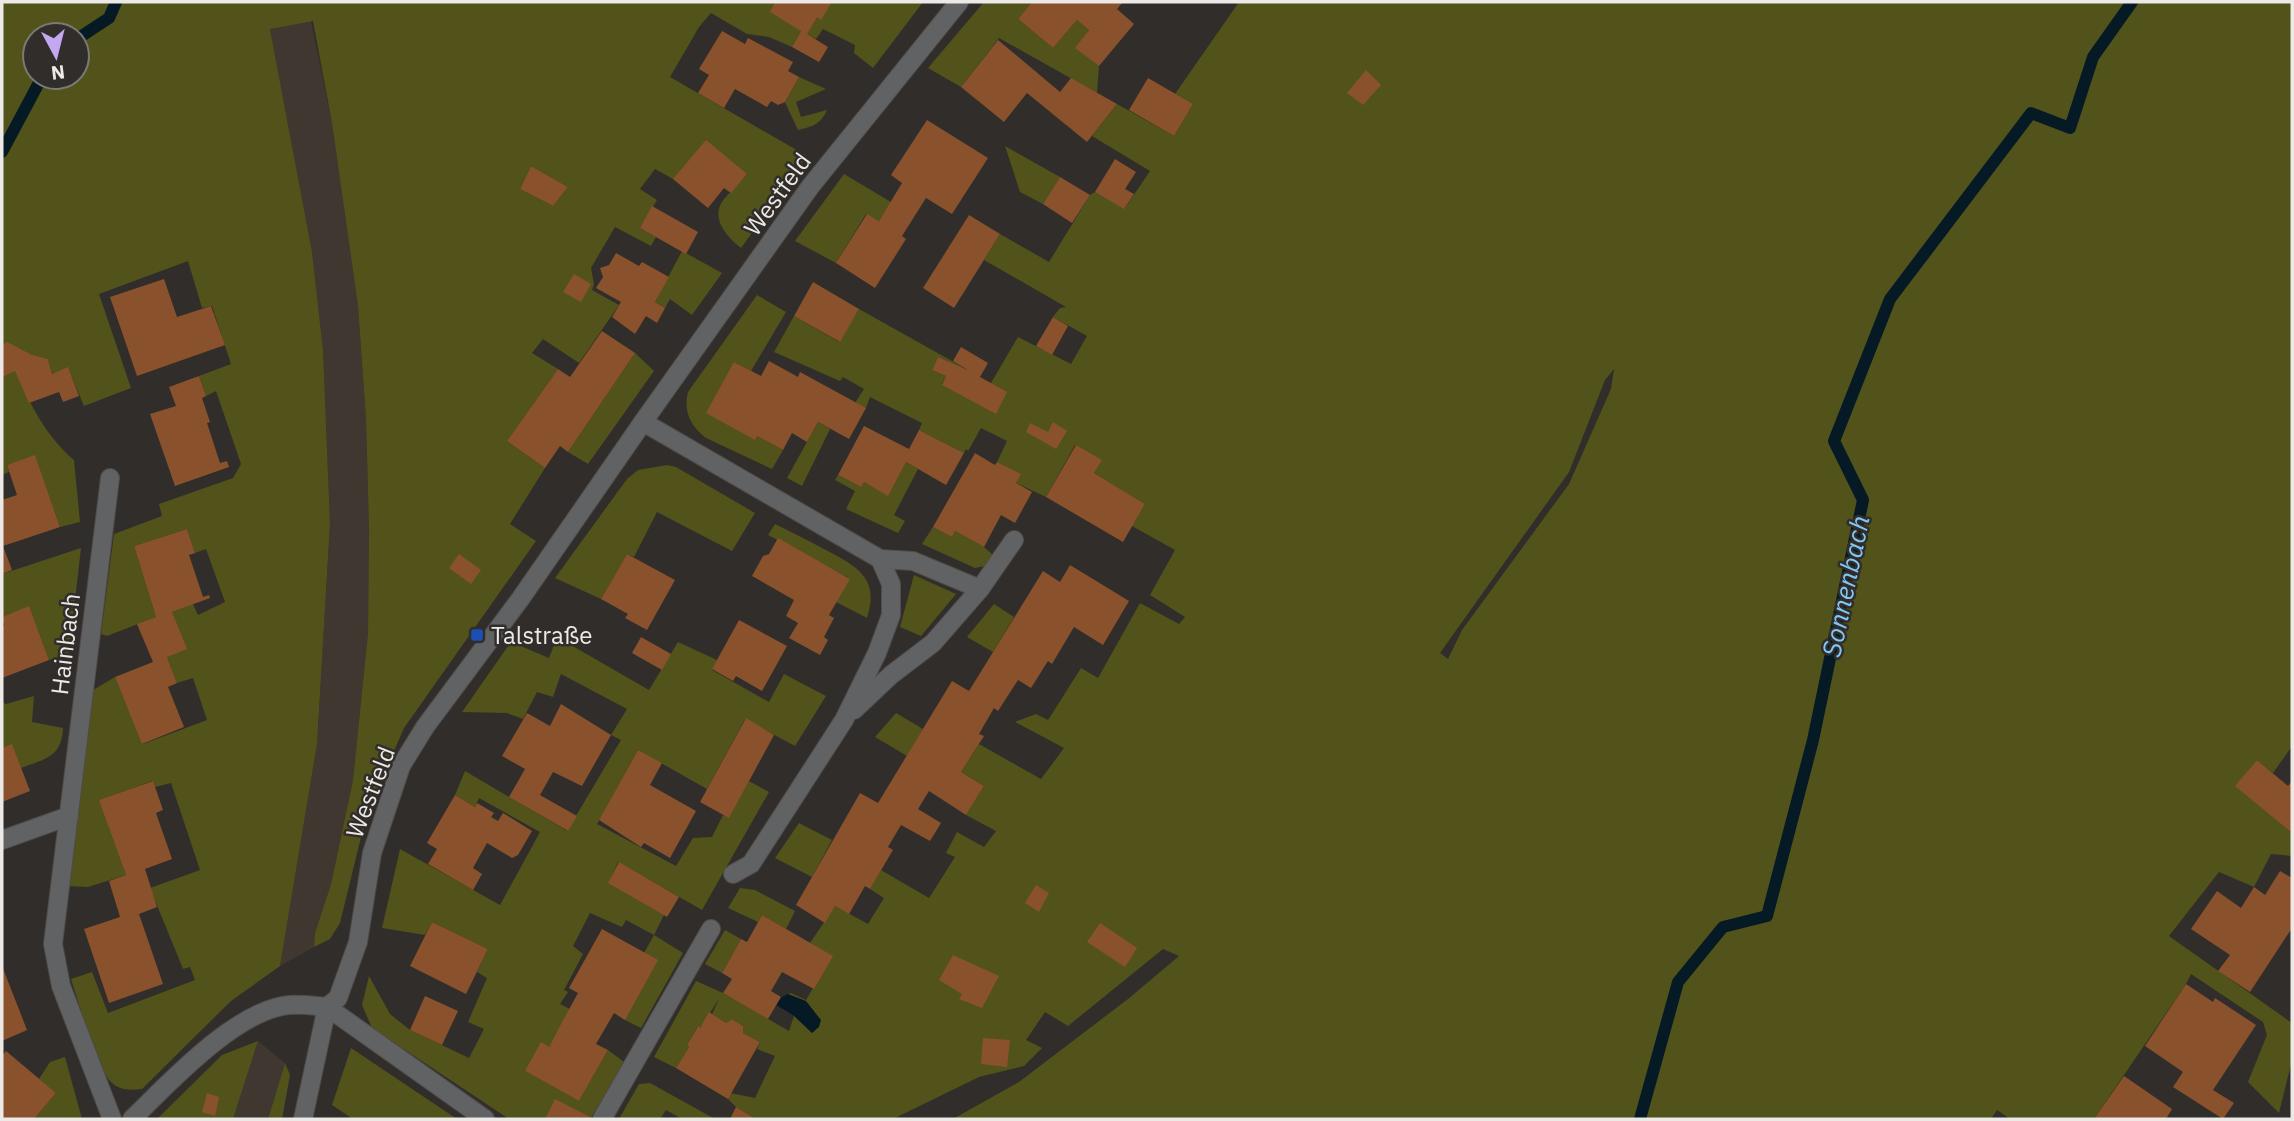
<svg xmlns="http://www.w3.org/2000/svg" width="2294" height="1121" font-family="'IBM Plex Sans',sans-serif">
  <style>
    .built { fill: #403731 }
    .green { fill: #51531a; fill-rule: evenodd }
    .water { fill: #061a26 }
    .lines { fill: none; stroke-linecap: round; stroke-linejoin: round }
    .stream { stroke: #061a26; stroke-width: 12 }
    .building { fill: #89522d }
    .minor-casing { stroke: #4f4b48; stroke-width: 20 }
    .minor { stroke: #616264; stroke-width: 18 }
    .transit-dot { fill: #1a4fb4; stroke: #312d2a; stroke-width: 2.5 }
    .labels { text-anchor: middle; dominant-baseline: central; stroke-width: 5; stroke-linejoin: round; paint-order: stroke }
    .street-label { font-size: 24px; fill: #ece9e7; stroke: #312d2a }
    .poi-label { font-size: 24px; fill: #ece9e7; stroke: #312d2a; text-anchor: start }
    .water-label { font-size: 26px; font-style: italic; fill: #81c7f5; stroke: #312d2a }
  </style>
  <rect width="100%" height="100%" fill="#312d2a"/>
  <g class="built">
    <polygon points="307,2 332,123 358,306 366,419 369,529 368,633 353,780 331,884 315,933 314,947 280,966 317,744 330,523 323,350 312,252 270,29"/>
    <polygon points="258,1041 285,1063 268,1119 233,1119"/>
  </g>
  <g class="green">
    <path d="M2,2H923L873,68L854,53L855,45L823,29L816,39L801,31L792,47L769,37L747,34L711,13L699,27L670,77L807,156L741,248C727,237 709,218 724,199C731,191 740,183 747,174L673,179L655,169L640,189L657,200L640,228L656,237L651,246L615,227L591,268L594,284L592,290L619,305L579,363L543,339L532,353L558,369L507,441L545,468L510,524L536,541L404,728L378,788L362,833L340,923L330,939L314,947L315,933L331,884L353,780L368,633L369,529L366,419L358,306L332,123L313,21L270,29L312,252L323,350L330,523L317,744L280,966L231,1001L142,1089C130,1090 120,1091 111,1082C98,1070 78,1000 71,979L92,972L108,1013L195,980L190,967L183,969L150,888L200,870L171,783L155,787L152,781L100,800L126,875L88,887L66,886L93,690L115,677L143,744L207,720L193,678L177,683L167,657L172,612L193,604L198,615L225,602L206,549L195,553L187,529L134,546L156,617L107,636L101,634L114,534L162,516L159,504L233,478L241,464L216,391L206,396L199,376L231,364L212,306L202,308L188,261L99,294L131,388L84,406L68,368L52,374L48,359L30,354L16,371C30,405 46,436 74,460L80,522L60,527L35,456L7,465L9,472L2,475ZM35,35H77V77H35ZM531,166L568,187L553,206L520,189Z"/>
    <polygon points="984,2 1032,2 1018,19 1053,48 1077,20 1089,30 1076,48 1099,66 1097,93 999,38 961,87 928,68"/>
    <path d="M1239,2H2292V746L2273,773L2257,760L2236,786L2292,833V856L2271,854L2254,887L2219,872L2169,936L2292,1023V1060L2279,1113L2248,1082L2267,1035L2263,1022L2191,974L2186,984L2094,1119H2010L1997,1110L1991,1119H953L1019,1082L1128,999L1179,956L1163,949L1068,1026L1045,1012L1026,1040L1042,1048L1024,1066L979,1077L893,1119H756L736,1107L728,1099L730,1093L755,1098L775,1056L757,1049L760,1042L743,1033V1026L732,1019L726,1023L712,1014L719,999L700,1028L697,1027L687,1045L689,1047L676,1068L654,1057L696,981L723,993L789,1031L794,1016L776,1005L781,997L791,993L806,1000L832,956L810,943L835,906L868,924L884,898L870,889L881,870L929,898L955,857L946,853L957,832L984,847L996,831L966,815L984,786L961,772L979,744L1041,779L1064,748L1015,722L1036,714L1048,720L1081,668L1098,678L1140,603L1179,624L1185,617L1150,595L1175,550L1132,526L1145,504L1094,473L1101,460L1075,445L1046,497L1016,483L1020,474L997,462L1007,441L981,428L968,451L966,449L964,453L919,430L922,423L870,397L866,408L855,403L864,389L843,377L840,381L774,352L794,316L839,342L859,309L968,370L938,357L932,370L946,376L942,384L991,383L1018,337L1071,364L1087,336L1053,317L1060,308L1066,307L984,260L1000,234L1049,262L1090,195L1095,192L1125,208L1150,171L1092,136L1117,104L1174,136L1193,104L1175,94ZM1614,369L1611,389L1569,484L1462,630L1448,659L1440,653L1569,472L1605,380Z"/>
    <path d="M799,77L826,89L796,102L801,117L827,110C821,124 812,127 798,130L785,102Z"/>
    <polygon points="1005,146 1060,177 1043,204 1020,192"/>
    <polygon points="844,174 891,202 879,221 866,214 836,263 795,241"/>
    <polygon points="682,251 722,273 692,315 670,299 665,308 655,302"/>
    <path d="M757,295L786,312L751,371L734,362L757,436L783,450L772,469L706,438C691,426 683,412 688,392Z"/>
    <polygon points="635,353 654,371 588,464 568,452"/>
    <polygon points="818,422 830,429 802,486 787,478"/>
    <polygon points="906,462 918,469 894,515 905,521 898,533 846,509 855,491 835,480 838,475 861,487 864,482 888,495"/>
    <polygon points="667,465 676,467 755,513 732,551 657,512 634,557 627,554 601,599 555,578 627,479 638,470"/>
    <path d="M775,524C791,532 808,540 824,549C855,565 881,578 867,618L836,602L849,578L768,535Z"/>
    <polygon points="933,527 952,537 955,531 984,547 994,556 985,566 975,568 922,544"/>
    <polygon points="81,548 69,653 49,660 29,607 2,617 2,574"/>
    <polygon points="914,575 956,594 921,636 900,627"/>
    <polygon points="994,604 1014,617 993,652 967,637"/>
    <polygon points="557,637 649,690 678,642 717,660 712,670 769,702 784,674 826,696 795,746 745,719 707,789 638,750 597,824 676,866 693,838 712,837 723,815 729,817 749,781 769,792 702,910 618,862 609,883 664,915 654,935 683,953 641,1028 625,1020 644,953 654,935 626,920 622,927 590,913 573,946 583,954 564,990 568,992 560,1004 570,1009 549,1047 525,1071 579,1101 608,1050 624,1062 591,1118 555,1100 545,1119 509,1119 372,1028 362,1005 369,976 390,1014 410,1030 469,1058 484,1029 468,1022 487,978 477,972 488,949 432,922 425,935 382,928 400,849 500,905 540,832 479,798 475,807 455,795 465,771 567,831 621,740 611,735 627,709 561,674 553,697 537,692 523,719 507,713 462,712 513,639 523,647 549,658"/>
    <path d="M34,696L32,722L63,728C62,757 45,759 21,768L12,745L2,748V702L6,704Z"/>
    <polygon points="896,713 923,729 907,756 875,737"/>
    <polygon points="799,823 832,840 812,877 775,858"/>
    <polygon points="740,888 755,890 795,911 786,929 762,915 758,922 728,908"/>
    <polygon points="725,930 741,939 722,973 705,964"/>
    <polygon points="258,1041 233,1119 157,1119 222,1055"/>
    <polygon points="351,1048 457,1119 353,1119 332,1105"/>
    <polygon points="65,1057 82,1119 34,1119 56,1093 39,1079 50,1062"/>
    <polygon points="285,1063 290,1075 282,1119 268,1119"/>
    <polygon points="650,1083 715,1119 682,1119 666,1110 660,1119 619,1119 639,1084"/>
  </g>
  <polygon class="water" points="788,994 806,1001 821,1020 819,1027 812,1033 794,1016 776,1005 781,997"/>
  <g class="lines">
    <g class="stream">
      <polyline points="77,39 109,18 116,2"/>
      <polyline points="2,152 42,77"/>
      <polyline points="1640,1119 1678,982 1723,927 1767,916 1813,740 1863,500 1834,441 1890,299 2031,113 2070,128 2093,57 2132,2"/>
    </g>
  </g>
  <g class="building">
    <polygon points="775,2 832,2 821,20 817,17 807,34 828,47 819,62 792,47 801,31 770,12"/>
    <polygon points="1032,2 1123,2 1117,9 1134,24 1099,66 1075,48 1089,30 1077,20 1053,48 1018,19"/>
    <polygon points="722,31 745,44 748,38 793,62 788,71 799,77 785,102 778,105 771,101 767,107 735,89 724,108 698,93 709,75 699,69"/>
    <polygon points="998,40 1060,92 1071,78 1117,104 1087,142 1027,93 1004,122 961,87"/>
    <polygon points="1366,70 1381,85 1363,105 1347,93"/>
    <polygon points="1148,78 1193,104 1174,136 1129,110"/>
    <polygon points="927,120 988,158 952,214 926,198 902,236 906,239 875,288 836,263 867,214 879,221 902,183 891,175"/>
    <polygon points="706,140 747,174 731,193 724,188 708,208 673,179"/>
    <polygon points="1115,159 1136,172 1125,189 1134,194 1124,209 1095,192"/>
    <polygon points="531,166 568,187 553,206 520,189"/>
    <polygon points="1060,177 1090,195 1072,223 1043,204"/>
    <polygon points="652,206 698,232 686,254 640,228"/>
    <polygon points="969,215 1000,234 954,308 923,288"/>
    <polygon points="616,253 639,266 642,262 669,277 655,302 665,308 657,323 646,316 635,334 612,317 621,302 596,288 603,277 600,268 609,265"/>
    <polygon points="574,274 591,284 581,302 563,292"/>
    <polygon points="164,279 177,317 211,306 225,345 137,376 110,297"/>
    <polygon points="813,282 859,309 840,342 794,316"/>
    <polygon points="1053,317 1068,326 1052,355 1036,346"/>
    <polygon points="602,331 635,353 568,452 560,446 545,468 507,441 558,369 570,377"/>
    <polygon points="7,342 30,354 48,359 52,374 68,367 79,396 63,402 59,392 29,403 15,371 2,377 2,345"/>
    <polygon points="961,347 988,363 980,377 1007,392 996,414 942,385 946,376 932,370 938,357 968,370 953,361"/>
    <polygon points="769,361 798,377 800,372 866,408 849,439 818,422 807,442 792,433 783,450 757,436 755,440 706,413 734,362 761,376"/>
    <polygon points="199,376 206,396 202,398 210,422 207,423 220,463 227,461 229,467 175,486 150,414 176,406 169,387"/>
    <polygon points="1053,422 1067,431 1056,449 1026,432 1030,423 1048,432"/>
    <polygon points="864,426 909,449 919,430 964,453 946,485 906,462 888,496 864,482 861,487 838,475"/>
    <polygon points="1076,445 1102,460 1094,473 1145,504 1123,542 1046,497"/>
    <polygon points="975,453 995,465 997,462 1021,474 1016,483 1032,492 1015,523 1001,515 984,547 955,531 952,537 933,527"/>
    <polygon points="35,455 60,527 3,546 12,570 2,574 2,500 17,495 7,465"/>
    <polygon points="187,529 195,553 189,555 203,597 209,595 210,598 172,612 187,649 167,657 177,683 168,687 184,727 142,744 115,677 153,662 137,624 156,617 134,546"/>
    <polygon points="778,538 850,579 829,615 834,618 824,637 828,640 820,655 789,638 798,623 786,616 794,600 752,576 763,556 769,554"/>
    <polygon points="459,554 481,570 471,584 449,568"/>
    <polygon points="627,554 675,580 647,630 625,618 628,614 601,599"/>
    <polygon points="1070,565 1129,601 1103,645 1074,627 1052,664 1048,661 1031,688 1018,680 998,711 994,708 979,734 984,736 961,772 984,786 966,815 929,791 918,809 941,823 930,841 901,825 888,847 893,850 870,889 865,886 849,914 835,906 825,923 796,905 860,793 878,803 952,681 969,691 1043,571 1060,582"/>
    <polygon points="29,606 49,660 2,678 2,627 4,626 2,617"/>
    <polygon points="739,620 787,646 762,691 736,676 733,681 712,669"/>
    <polygon points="641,637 671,654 662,670 632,653"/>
    <polygon points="561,704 611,735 582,786 553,772 540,795 577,816 568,831 509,797 525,769 502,756 527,713 550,726"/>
    <polygon points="746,718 774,735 729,818 700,802"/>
    <polygon points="12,744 30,791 2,802 2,748"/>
    <polygon points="638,750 662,763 650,785 696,811 670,858 644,843 641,847 599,820"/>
    <polygon points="2257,760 2288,786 2292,781 2292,833 2235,786"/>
    <polygon points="153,781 163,810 156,813 172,859 145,869 157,907 139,914 163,984 109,1003 84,929 120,917 109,881 126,875 99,800"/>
    <polygon points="455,795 475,807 477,803 494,813 491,817 498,821 503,813 532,831 518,855 512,858 487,843 473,868 482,874 473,890 428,864 437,849 427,843"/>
    <polygon points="619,862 679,897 667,917 608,883"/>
    <polygon points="2280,871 2292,878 2292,928 2250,992 2218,971 2230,955 2191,929 2217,891 2241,908 2254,887 2265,895"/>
    <polygon points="1036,885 1049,893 1039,912 1025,903"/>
    <polygon points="762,915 833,956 814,989 782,972 771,991 781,997 768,1019 723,993 732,979 722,973 741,939 747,942"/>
    <polygon points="432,922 488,949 466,994 410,966"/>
    <polygon points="1100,923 1137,948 1125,967 1087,942"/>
    <polygon points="602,929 658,960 625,1020 614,1013 596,1044 608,1050 579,1101 525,1071 541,1042 549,1047 561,1024 578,993 569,988"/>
    <polygon points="953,955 999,976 982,1008 959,999 962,994 939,980"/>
    <polygon points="2,966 27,1030 2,1041"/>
    <polygon points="2186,984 2213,1002 2215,998 2256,1025 2213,1090 2234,1103 2223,1119 2173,1087 2183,1072 2145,1046"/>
    <polygon points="425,996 458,1011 442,1045 410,1030"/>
    <polygon points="709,1012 726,1023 732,1019 743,1026 743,1033 760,1042 728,1099 676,1068 689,1047 687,1045 698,1026 700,1028"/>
    <polygon points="983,1038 1010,1040 1007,1067 981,1064"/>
    <polygon points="6,1051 56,1093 34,1119 2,1119 2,1056"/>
    <polygon points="2124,1076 2172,1109 2166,1119 2094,1119"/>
    <polygon points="207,1093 219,1097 215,1116 202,1112"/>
    <polygon points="555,1099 594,1119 545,1119"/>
    <polygon points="736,1107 756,1119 730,1119"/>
  </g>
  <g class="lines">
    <g class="minor-casing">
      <g id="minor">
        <polyline points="643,422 880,559 891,584 891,615 877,653 844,720 751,864 733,874"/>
        <polyline points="110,478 53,944 61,986 112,1119"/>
        <polyline points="880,559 913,561 980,589"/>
        <polyline points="854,710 891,675 933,643 980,589 1014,540"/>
        <polyline points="2,840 69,816"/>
        <path d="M132,1119C169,1083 236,1010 289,1005C301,1004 315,1006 327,1007L338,998L358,942L372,853L401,766L425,727L521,598L643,422L810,187L959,2"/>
        <polyline points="303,1119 327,1007 485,1119"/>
        <polyline points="602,1119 711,929"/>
      </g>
    </g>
    <use href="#minor" class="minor"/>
  </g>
  <rect class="transit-dot" x="470" y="628" width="14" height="14" rx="3.5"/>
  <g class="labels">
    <g class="street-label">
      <text transform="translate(777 194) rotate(-54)">Westfeld</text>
      <text transform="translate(65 644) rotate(-83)">Hainbach</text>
      <text transform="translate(370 792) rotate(-69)">Westfeld</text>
    </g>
    <g class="poi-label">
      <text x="491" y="635">Talstraße</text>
    </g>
    <g class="water-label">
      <text transform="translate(1845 586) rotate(-78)">Sonnenbach</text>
    </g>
  </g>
  <rect width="2294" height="1121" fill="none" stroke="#ece9e7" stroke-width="7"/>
  <g transform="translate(56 56) rotate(173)"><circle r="33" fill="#312d2a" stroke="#7c7876" stroke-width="2"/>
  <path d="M0-5L12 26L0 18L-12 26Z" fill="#c4a7f1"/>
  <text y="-10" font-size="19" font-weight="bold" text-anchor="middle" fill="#ece9e7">N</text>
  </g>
</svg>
